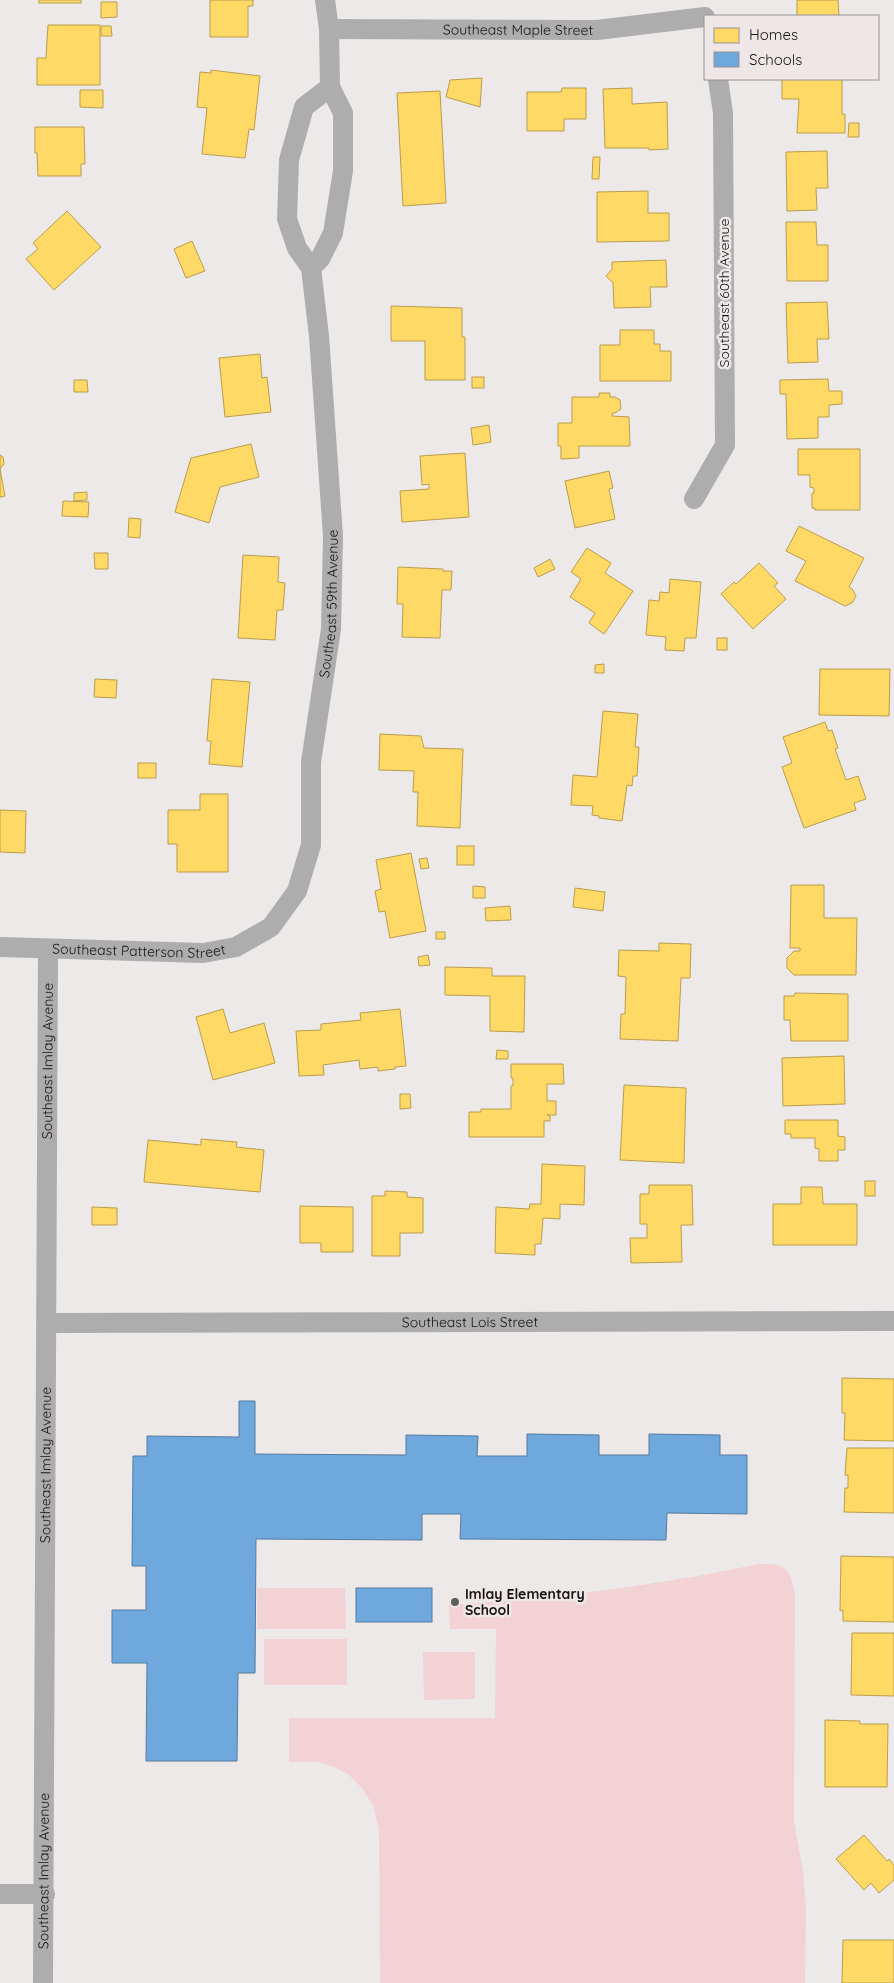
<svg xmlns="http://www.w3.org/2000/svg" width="894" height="1983" font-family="Quicksand,sans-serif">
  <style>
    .green { fill: #f2d2d4 }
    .homes { fill: #ffd966; stroke: #b99d4d }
    .schools { fill: #6fa8dc; stroke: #547b9f }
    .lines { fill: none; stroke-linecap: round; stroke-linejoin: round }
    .street { stroke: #acadac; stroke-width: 20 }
    .poi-dot { fill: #615d5d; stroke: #efe7e7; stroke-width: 2 }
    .labels { text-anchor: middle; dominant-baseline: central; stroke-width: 5; stroke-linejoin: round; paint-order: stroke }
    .street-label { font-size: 14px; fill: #151212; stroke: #efe7e7 }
    .poi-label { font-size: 14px; font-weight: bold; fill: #151212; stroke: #efe7e7; text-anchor: start }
  </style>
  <rect width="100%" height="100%" fill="#ede9e9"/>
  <g class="green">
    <path d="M758,1564C787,1563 790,1568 795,1595L794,1821L803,1872L806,1906L805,1983H380L379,1830L373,1805L361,1787L348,1774L334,1767L319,1762H289V1718H495L496,1629H450L449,1605C553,1598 656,1586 758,1564Z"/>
    <polygon points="257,1588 345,1588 346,1629 257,1629"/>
    <rect x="264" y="1639" width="83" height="46"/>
    <polygon points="423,1652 475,1652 475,1699 424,1700"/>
  </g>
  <g class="homes">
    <rect x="39" y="0" width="42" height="3"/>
    <polygon points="210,0 253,0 253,6 248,6 248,37 210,37"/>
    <polygon points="797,0 838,0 839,16 797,16"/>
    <polygon points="101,2 117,2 117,17 101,18"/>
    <polygon points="48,25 100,25 100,85 37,85 37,58 46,58"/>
    <polygon points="101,26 111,26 112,36 101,36"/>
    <polygon points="211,70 260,76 254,130 249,129 245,158 202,154 207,108 197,107 200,72 211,73"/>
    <polygon points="482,78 480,107 446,97 450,80"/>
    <polygon points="782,79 842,79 842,114 845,114 845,133 797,133 799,99 782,99"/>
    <polygon points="562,88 586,88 586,119 564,119 564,131 527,131 527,92 561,92"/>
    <polygon points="632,88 632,104 667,102 668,149 649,150 649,148 605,148 603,89"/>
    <polygon points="80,90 103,90 103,108 80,107"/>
    <polygon points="440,91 446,203 403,206 397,93"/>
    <polygon points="849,123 859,123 859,137 848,137"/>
    <polygon points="35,127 84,127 85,164 81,164 81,176 38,176 37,153 35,153"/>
    <polygon points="827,151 828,188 816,188 817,210 787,211 786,152"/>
    <polygon points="593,157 600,157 599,179 592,179"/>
    <polygon points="648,191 648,213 669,213 669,241 597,242 597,192"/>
    <polygon points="67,211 101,247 54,290 26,259 38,249 33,243"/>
    <polygon points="786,222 816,222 817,245 828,245 828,281 787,281"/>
    <polygon points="192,241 205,271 186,278 174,249"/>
    <polygon points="666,260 667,287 650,287 651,307 614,308 613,283 606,276 612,269 612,262"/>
    <polygon points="827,302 829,339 817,339 818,362 788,363 786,303"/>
    <polygon points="391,306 462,308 462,337 465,337 465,380 425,380 425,341 391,341"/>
    <polygon points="620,330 654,330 654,344 660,344 660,351 671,351 671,381 600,381 600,345 620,345"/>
    <polygon points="260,354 262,378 267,377 271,412 225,417 219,358"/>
    <rect x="472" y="377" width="12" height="11"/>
    <polygon points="828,379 829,391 842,391 842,404 829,405 829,417 818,417 818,438 787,439 786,394 780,394 780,380"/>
    <polygon points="74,380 87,380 88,392 74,392"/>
    <polygon points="599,393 610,393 610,397 615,397 620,400 621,409 615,413 613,413 612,416 629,417 630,446 579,446 579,458 561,459 561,446 558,446 558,423 572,423 572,397 599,397"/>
    <polygon points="489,425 491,442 473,445 471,428"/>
    <polygon points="251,444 259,477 220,487 209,523 175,512 191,458"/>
    <polygon points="798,449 860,449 860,510 815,510 815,508 812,508 812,493 814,493 814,488 810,487 810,475 798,475"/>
    <polygon points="465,453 469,517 402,522 400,491 429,489 429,484 422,485 420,456"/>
    <polygon points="0,455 3,457 4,464 0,469 5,496 0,497"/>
    <polygon points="609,471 613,488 609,489 615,519 575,528 565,481"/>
    <polygon points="87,492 87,500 74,501 74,493"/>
    <polygon points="63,501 89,502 88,517 62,516"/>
    <polygon points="129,518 141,519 140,538 128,537"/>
    <polygon points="799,526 864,558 849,587 853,590 856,596 852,603 845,606 795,581 806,561 786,551"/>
    <polygon points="587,548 611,563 605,573 633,591 604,634 589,623 595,613 570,597 581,579 571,572"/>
    <polygon points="94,553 108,553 108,569 95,569"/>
    <polygon points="243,555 279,557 278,582 285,583 283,610 277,610 275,640 238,638"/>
    <polygon points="550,559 555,569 538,577 534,568"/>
    <polygon points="759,563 778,583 774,586 786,599 753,629 721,594 734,582 736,584"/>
    <polygon points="398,567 443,569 443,571 452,571 451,590 442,590 440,638 402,637 403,604 397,604"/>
    <polygon points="670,579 701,582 696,638 685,638 684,651 665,650 666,637 646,635 649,600 659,601 660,592 669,593"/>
    <rect x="717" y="638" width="10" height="12"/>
    <polygon points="604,664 604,673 595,673 595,665"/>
    <polygon points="820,669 890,669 889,716 819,715"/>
    <polygon points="95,679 117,680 116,698 94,697"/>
    <polygon points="212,679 250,682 242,767 209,764 211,741 207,741"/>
    <polygon points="603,711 638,714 635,747 639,747 637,776 633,776 632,786 627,785 622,821 599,818 599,816 592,815 593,806 571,805 573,775 597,777"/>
    <polygon points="825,722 828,731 832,730 838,748 835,749 846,780 858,776 866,799 854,803 856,810 804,828 782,767 792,763 783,737"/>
    <polygon points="380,734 421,736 424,748 463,749 460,828 417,826 418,792 413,792 414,771 379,770"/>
    <rect x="138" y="763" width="18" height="15"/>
    <polygon points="200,794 228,794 228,872 177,872 177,844 168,844 168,810 200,810"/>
    <polygon points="0,810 26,811 25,853 0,852"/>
    <rect x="457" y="846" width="17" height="19"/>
    <polygon points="411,853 426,931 390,938 385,911 379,912 375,891 381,889 376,860"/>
    <polygon points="427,858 429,868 421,869 419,859"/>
    <polygon points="791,885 824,885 824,918 857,918 856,975 794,975 787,968 787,958 794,951 800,951 800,948 790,948"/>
    <polygon points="473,886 485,887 485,898 473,898"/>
    <polygon points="575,888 605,892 603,911 573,907"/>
    <polygon points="510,906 511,920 486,921 485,908"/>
    <rect x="436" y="932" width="9" height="7"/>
    <polygon points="659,943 691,944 690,978 681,978 678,1041 620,1039 621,1014 625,1014 626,977 618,976 619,950 659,951"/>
    <polygon points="428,955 430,965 419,966 418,957"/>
    <polygon points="445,967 492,968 492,976 525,976 524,1032 490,1031 490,996 445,995"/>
    <polygon points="795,993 848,994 848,1041 791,1041 790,1020 784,1020 784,996 794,996"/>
    <polygon points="223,1009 230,1033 264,1023 275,1063 213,1080 196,1017"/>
    <polygon points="400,1009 406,1066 395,1067 395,1069 378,1071 378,1067 360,1069 359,1060 323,1065 324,1075 299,1076 296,1031 321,1030 321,1024 361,1020 360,1013"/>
    <polygon points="497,1050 508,1051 508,1059 496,1059"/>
    <polygon points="844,1056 845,1104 783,1106 782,1058"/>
    <polygon points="511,1064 563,1064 564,1084 547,1084 547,1101 556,1101 556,1115 547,1115 550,1116 550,1121 544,1121 544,1137 469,1137 469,1112 481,1112 481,1109 511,1109 511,1086 513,1086 513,1078 511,1078"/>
    <polygon points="624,1085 686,1088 684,1163 620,1160"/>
    <polygon points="400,1094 410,1094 411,1108 400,1109"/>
    <polygon points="785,1120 838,1120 838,1136 845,1137 845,1150 838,1150 838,1161 819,1161 819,1149 815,1148 815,1138 791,1138 791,1134 785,1134"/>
    <polygon points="201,1139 237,1142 236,1147 264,1150 260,1192 144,1182 148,1140 201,1145"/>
    <polygon points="542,1164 585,1166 584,1205 560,1204 560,1219 543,1218 541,1244 535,1244 535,1255 495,1253 496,1207 529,1209 530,1204 541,1204"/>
    <rect x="865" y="1181" width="10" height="15"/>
    <polygon points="649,1185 692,1185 693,1225 681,1225 682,1262 631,1263 630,1238 647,1238 647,1224 640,1224 640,1194 649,1194"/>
    <polygon points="801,1187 822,1187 823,1204 857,1204 857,1245 773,1245 773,1204 801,1204"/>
    <polygon points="385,1191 407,1192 407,1197 423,1198 423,1233 400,1233 400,1256 372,1256 372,1196 385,1196"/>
    <polygon points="300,1206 353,1207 353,1252 321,1252 321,1243 300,1243"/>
    <polygon points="92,1207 117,1208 117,1225 92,1225"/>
    <polygon points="842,1378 894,1379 894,1441 844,1440 845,1413 842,1413"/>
    <polygon points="847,1448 894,1448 894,1513 844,1512 845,1488 848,1488 848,1475 845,1475"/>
    <polygon points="841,1556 894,1557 894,1622 843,1621 843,1610 840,1611"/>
    <polygon points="852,1633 894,1633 894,1696 851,1695"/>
    <polygon points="825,1720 860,1721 860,1724 888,1724 887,1787 825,1787"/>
    <polygon points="864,1835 887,1861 889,1859 894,1865 894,1880 879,1893 871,1883 864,1890 836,1859"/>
    <polygon points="843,1940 894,1940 894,1983 842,1983"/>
  </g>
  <g class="schools">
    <polygon points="239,1401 255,1401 255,1454 406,1455 406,1435 478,1436 477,1456 527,1456 527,1434 599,1435 599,1455 649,1455 649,1434 720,1435 720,1455 747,1455 747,1514 667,1513 666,1540 460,1539 461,1514 422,1514 422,1540 256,1539 255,1673 238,1673 237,1761 146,1761 147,1663 112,1663 112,1610 146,1610 146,1566 132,1566 133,1456 147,1456 147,1436 239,1437"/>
    <rect x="356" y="1588" width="76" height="34"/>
  </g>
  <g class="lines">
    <g class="street">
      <path id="s1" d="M329,29L597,30L705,17"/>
      <polyline points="311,268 320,259 333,233 343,171 343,113 330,87 329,29 325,0"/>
      <polyline points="694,499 725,445 723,113 718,79"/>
      <path id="s2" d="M0,947L203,953L236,947L271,927L297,891L311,845V762L331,629L333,536L319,336L311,268L297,248L287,219L289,160L304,107L330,87"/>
      <path id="s3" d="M48,1323L894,1321"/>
      <polyline points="0,1894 45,1894"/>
      <path id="s4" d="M43,1983L48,949"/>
    </g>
  </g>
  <circle class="poi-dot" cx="455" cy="1602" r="5"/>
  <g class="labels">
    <g class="street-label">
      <text stroke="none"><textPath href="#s1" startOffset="189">Southeast Maple Street</textPath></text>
      <text transform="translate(724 293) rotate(-90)">Southeast 60th Avenue</text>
      <text stroke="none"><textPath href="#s2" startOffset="612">Southeast 59th Avenue</textPath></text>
      <text stroke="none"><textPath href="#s2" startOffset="139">Southeast Patterson Street</textPath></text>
      <text stroke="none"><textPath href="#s4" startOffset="922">Southeast Imlay Avenue</textPath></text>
      <text stroke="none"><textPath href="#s3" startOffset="422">Southeast Lois Street</textPath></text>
      <text stroke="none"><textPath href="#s4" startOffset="518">Southeast Imlay Avenue</textPath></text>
      <text stroke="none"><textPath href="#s4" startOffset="112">Southeast Imlay Avenue</textPath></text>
    </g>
    <g class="poi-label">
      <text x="465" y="1594">Imlay Elementary<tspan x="465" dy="16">School</tspan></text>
    </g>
  </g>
  <rect x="704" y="15" width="175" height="65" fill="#efe7e7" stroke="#989292"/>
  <rect x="714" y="28" width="25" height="15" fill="#ffd966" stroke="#989292"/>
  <text x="749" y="40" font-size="15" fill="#151212">Homes</text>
  <rect x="714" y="52" width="25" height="15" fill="#6fa8dc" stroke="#989292"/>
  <text x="749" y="65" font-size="15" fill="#151212">Schools</text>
</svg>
